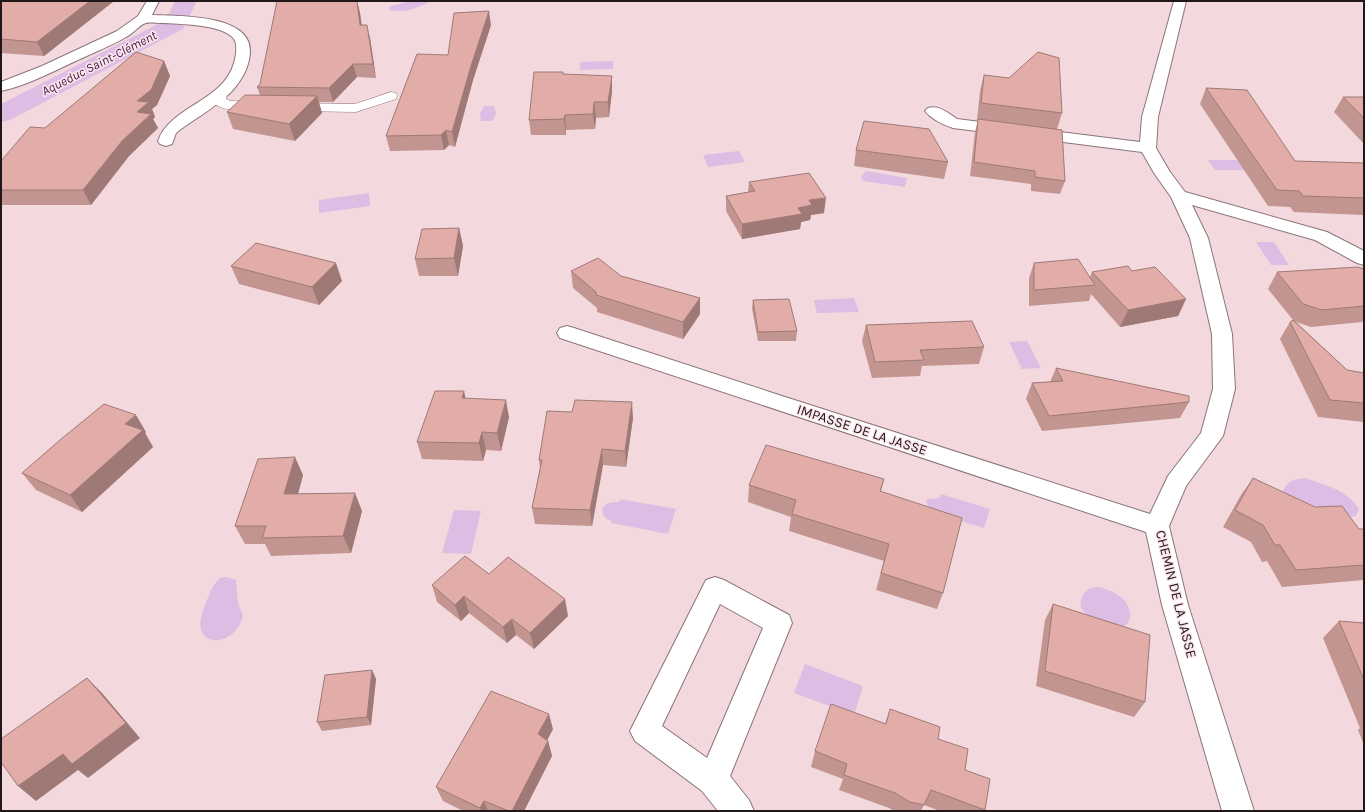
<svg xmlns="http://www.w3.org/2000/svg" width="1365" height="812" font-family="Karla,sans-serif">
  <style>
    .water { fill: #ddbde3 }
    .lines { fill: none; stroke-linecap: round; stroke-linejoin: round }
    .canal { fill: #ddbde3; fill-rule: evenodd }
    .lane-casing { stroke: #8a7479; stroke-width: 1 }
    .street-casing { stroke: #8a7479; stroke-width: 2 }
    .lane { fill: #fff; fill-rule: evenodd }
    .street { fill: #fff; fill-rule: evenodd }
    .wall { fill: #c29590 }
    .shaded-wall { fill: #9e7976 }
    .building { fill: #e2ada8; stroke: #9e7976 }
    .labels { text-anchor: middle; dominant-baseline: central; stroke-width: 3; stroke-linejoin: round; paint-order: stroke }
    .far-water-label { font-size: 13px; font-style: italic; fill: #411948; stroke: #fce8ec }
    .street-label { font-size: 14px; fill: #201719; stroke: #fce8ec }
  </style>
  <rect width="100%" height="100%" fill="#f3d9de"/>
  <g class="water">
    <path d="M410,1H431C418,8 406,13 390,10L389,8L391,6Z"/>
    <polygon points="613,61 613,69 580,70 580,62"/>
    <polygon points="484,106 494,106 496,114 492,121 481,121 480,113"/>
    <polygon points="739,151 745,162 708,167 703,155"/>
    <polygon points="1208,160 1244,160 1251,170 1215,170"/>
    <polygon points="866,171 907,178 905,187 863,181 861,177"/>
    <polygon points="369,193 370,206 319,213 319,200"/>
    <polygon points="1256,242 1274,242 1289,265 1271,265"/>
    <polygon points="854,298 859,312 817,313 814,300"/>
    <polygon points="1027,341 1041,368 1022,369 1009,342"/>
    <path d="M1305,478C1327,486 1346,489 1359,509L1356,516L1345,518L1325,507L1311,506L1282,493C1287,481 1293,479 1305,478Z"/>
    <polygon points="941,494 990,509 984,528 934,513 928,507 926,501 928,499 939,498"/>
    <path d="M620,499L676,509L668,534L611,523L612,521C602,519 598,507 609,503C612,502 616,502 619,502Z"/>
    <polygon points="454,510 481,511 471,554 442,553"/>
    <path d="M222,577H227L236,580L238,603L243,616C241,622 239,628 234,632C219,647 196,641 201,618C202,612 205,605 207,600C211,591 213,583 222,577Z"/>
    <path d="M1097,587C1113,590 1131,598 1130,618L1127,624L1120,628C1107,623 1073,617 1082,597C1085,590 1090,588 1097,587Z"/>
    <polygon points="805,664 863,686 854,715 794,693"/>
  </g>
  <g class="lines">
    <polygon class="canal" points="175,1 197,1 183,29 10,120 1,122 1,104 166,20"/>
    <g class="lane-casing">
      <g id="lane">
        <path d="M221,89L226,90L227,93L226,99L230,101L260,102L265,103L267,106L265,109L260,110C247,110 221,113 212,101L216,90Z"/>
        <polygon points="391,92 396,93 397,96 396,99 356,112 295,111 290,110 288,107 290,104 295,103 355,104"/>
      </g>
    </g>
    <g class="street-casing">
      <g id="street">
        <path d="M147,1H159L152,15C179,16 253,14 250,53C249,67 242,80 232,91C217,106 198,117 181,129L176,133L172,144L166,146L160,144L158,141C170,106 223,102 234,63C236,56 238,45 234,39C223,24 178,24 161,23C157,23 150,22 146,23C139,25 133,34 126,37C111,46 95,52 80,59C54,71 28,85 1,91V82L42,66L117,31L138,16Z"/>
        <path d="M1174,1H1186L1158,117L1156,148L1170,172L1185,192L1327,232L1364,251V265L1357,263L1315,240L1192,205L1208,238L1232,334L1235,389L1223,436L1186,486L1169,526L1188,605L1254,811H1222L1162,605L1146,532L560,338L557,333L560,328L567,326L574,328L782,396L1150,514L1168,476L1201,433L1213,389L1212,334L1190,238L1171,197L1154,173L1142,152L953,128C944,125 931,119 925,111L928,108C939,105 948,113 957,119L1140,142L1142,117Z"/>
        <path d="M715,577L724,580L789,615L792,623L730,776L749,800L754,811H718L702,791L635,741L630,731L706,580ZM720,604L763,628L707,758L662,726Z"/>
      </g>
    </g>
    <use href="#lane" class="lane"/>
    <use href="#street" class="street"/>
  </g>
  <g class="wall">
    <polygon points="1,1 114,1 44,56 1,53"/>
    <polygon points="357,1 360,13 362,25 370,38 376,78 357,77 333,102 319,102 322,113 295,141 233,129 227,112 260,95 257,87"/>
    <polygon points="491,25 473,80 455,147 449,145 444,150 390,151 386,136 448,55"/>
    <polygon points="164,61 170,76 157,105 152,109 155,117 153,119 158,128 129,156 91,205 1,205 1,161 45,128"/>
    <polygon points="564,74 612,91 609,117 596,118 595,129 566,130 566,135 531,135 529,120"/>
    <polygon points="984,75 1062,113 1057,129 1065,181 1060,194 1031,191 1031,184 970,176 975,132 978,120 977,120 980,91"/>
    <polygon points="1206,88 1295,161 1364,163 1364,215 1294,212 1290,207 1268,206 1200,104"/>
    <polygon points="1343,97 1364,97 1364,144 1334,112"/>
    <polygon points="856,150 948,162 944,179 854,166"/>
    <polygon points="749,182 824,213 811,215 810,220 801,222 800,229 742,239 726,211 726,196 748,192"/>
    <polygon points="459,228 463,246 458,276 419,276 415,259"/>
    <polygon points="1034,263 1090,277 1092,272 1132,271 1186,299 1178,316 1120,327 1091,294 1089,301 1029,306 1029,278"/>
    <polygon points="231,266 342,281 319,305 239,284"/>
    <polygon points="1364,269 1364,319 1362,322 1311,327 1296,322 1347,370 1364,373 1364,422 1318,417 1280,339 1290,322 1293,320 1268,289 1277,272"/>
    <polygon points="571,271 621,276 700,298 700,314 683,339 597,312 597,308 573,288"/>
    <polygon points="753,300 797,331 796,341 758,341 752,309"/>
    <polygon points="866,325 984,347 979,364 922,366 920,376 872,378 862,341"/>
    <polygon points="1056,368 1189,402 1180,418 1042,431 1026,399 1032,383 1050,382"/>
    <polygon points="466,399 509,417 501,451 486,450 483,461 422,459 417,442"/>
    <polygon points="633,418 626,467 603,465 592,526 535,524 532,508 540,468 539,460"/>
    <polygon points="146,432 145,433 153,447 82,512 36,490 22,473"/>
    <polygon points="303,475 298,494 362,511 351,553 271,556 265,544 245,544 235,526"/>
    <polygon points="1253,478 1359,529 1364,529 1364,580 1282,587 1267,561 1262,562 1251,542 1223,527 1241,495"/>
    <polygon points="884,479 881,491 943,593 937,609 876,590 884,561 789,531 791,517 748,502 749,485"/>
    <polygon points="489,574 568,616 534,649 516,635 507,643 469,613 461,621 437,602 432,585"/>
    <polygon points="1053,604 1145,702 1134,717 1036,686 1045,620"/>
    <polygon points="1339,621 1364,623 1364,745 1358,730 1360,728 1323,638"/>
    <polygon points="372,670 376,679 371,725 322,731 317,722"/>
    <polygon points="890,709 938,739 965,770 985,810 985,811 940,811 924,805 921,811 894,811 889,808 839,790 843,779 811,767 815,751 885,724"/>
    <polygon points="553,729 547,740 548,741 552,756 524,811 463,811 443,801 436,787"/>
  </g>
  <g class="shaded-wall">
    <polygon points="90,1 114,1 44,56 37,42"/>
    <polygon points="357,1 360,13 363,39 360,25"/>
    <polygon points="489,11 491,25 473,80 455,147 452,132 471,66"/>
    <polygon points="367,25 370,38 376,78 373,64"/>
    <polygon points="164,61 170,76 157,105 152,109 155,117 153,119 158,128 129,156 91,205 83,190 137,112 137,101"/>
    <polygon points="353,64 357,77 333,102 329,88"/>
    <polygon points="612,76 612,91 609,117 608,102"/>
    <polygon points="317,96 322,113 295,141 289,124"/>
    <polygon points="594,102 596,118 595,129 593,114"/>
    <polygon points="565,115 566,130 566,135 564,119"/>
    <polygon points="446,130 449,145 444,150 441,135"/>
    <polygon points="826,198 824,213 811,215 810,220 801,222 800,229 742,239 742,224 798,208 809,200"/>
    <polygon points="459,228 463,246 458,276 454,258"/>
    <polygon points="336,263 342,281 319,305 312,287"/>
    <polygon points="700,298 700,314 683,339 683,322"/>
    <polygon points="1186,299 1178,316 1120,327 1128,310"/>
    <polygon points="464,391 468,409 462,398"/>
    <polygon points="506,400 509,417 501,451 497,433"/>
    <polygon points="632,402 633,418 626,467 625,451"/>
    <polygon points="136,415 146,432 145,433 153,447 82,512 70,495 125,424"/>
    <polygon points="482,432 486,450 483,461 479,443"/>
    <polygon points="602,449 603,465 592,526 590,510"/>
    <polygon points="295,457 303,475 293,512 284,494"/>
    <polygon points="355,493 362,511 351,553 343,536"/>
    <polygon points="464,596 469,613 461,621 455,605"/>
    <polygon points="565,599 568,616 534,649 530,633"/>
    <polygon points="512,619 516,635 507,643 503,627"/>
    <polygon points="372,670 376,679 371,725 367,717"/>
    <polygon points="87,678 102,693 140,738 88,778 78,770 36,801 18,786"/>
    <polygon points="549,714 553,729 542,750 538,734"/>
    <polygon points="548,741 552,756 524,811 512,811"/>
    <polygon points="484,801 488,811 481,811 480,808"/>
  </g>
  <g class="building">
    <polygon points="1,1 90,1 37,42 1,39"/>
    <polygon points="277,1 357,1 360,25 367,25 373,64 353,64 329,88 257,87 260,84"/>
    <polygon points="489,11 471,66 452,132 446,130 441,135 386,136 417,54 448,55 454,13"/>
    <polygon points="136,52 164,61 151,90 137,101 149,102 137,112 151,114 122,141 83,190 1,190 1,161 30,127 45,128"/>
    <polygon points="1038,52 1059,58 1062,113 981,103 984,75 1009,78"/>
    <polygon points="534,72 563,72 563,74 612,76 608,102 594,102 593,114 565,115 564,119 529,120"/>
    <polygon points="1206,88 1247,90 1295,161 1364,163 1364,198 1303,196 1299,191 1277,190"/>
    <polygon points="245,95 317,96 289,124 227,112"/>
    <polygon points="1343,97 1364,97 1364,118"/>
    <polygon points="978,119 1062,130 1065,181 1035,177 1035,171 974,162"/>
    <polygon points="864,121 929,129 948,162 856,150"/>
    <polygon points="809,173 826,198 809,200 812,205 798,208 802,214 742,224 726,196 755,191 749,182"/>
    <polygon points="459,228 454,258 415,259 422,229"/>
    <polygon points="256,243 336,263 312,287 231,266"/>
    <polygon points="598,258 621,276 700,298 683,322 596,295 596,292 571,271"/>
    <polygon points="1078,259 1095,285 1034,290 1034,263"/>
    <polygon points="1128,266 1132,271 1155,267 1186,299 1128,310 1092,272"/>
    <polygon points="1358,267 1364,269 1364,306 1322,310 1303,304 1277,272"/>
    <polygon points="789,299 797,331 758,332 753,300"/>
    <polygon points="1293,320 1347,370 1364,373 1364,403 1330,400 1290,322"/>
    <polygon points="972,321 984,347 920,350 924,360 875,362 866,325"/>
    <polygon points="1056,368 1189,396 1189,402 1049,416 1032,383 1063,381"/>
    <polygon points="435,391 464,391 462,398 506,400 497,433 482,432 479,443 417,442"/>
    <polygon points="575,400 632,402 625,451 602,449 590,510 532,508 542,460 539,460 547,411 572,412"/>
    <polygon points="104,404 136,415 125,424 143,430 70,495 22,473 60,440"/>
    <polygon points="766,445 884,479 880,491 962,518 943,593 881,573 889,544 792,514 796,500 749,485"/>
    <polygon points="295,457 284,494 355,493 343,536 262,538 266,526 235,526 258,459"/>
    <polygon points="1253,478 1315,507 1342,506 1359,529 1364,529 1364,565 1296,570 1280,545 1275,545 1263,525 1235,510"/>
    <polygon points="465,556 489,574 508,557 565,599 530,633 512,619 503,627 464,596 455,605 432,585"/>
    <polygon points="1053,604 1150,635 1145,702 1045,671"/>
    <polygon points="1339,621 1364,623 1364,680"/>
    <polygon points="372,670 367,717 317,722 325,675"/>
    <polygon points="87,678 126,723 72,764 63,754 18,786 1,762 1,739"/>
    <polygon points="491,691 549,714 538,734 548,741 512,811 509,811 484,801 480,808 436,787"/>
    <polygon points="831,704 886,724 890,709 940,727 938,739 968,749 965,770 990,779 985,810 931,790 924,805 910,802 895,793 844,775 847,764 815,751"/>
  </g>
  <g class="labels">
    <g class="far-water-label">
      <text transform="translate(99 63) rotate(-27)">Aqueduc Saint-Clément</text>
    </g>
    <g class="street-label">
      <text transform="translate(862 430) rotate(18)">IMPASSE DE LA JASSE</text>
      <text transform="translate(1176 594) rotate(76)">CHEMIN DE LA JASSE</text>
    </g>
  </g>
  <rect width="1365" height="812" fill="none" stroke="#201719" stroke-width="4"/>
</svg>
